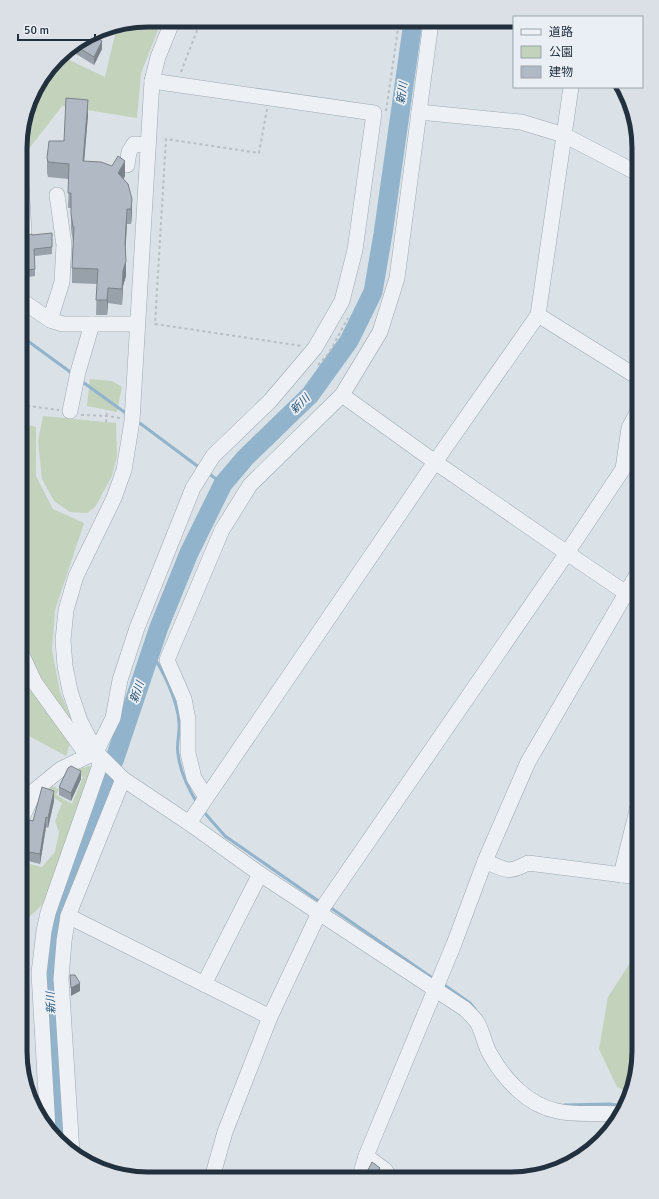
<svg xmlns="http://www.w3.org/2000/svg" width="659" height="1199" font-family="Signika,'Noto Sans JP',sans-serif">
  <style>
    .green { fill: #c3d2bb }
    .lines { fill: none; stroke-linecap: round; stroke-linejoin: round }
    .stream { stroke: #91b4cc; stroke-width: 3 }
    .river { stroke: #91b4cc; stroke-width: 19 }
    .minor-casing { stroke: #9fa8b1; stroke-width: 16 }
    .path { stroke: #b8bfc5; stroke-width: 2; stroke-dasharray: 3 3; stroke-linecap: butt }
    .minor { stroke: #edf1f5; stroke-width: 15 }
    .wall { fill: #98a0a9 }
    .shaded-wall { fill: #7c8289 }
    .building { fill: #b1bac4; stroke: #7c8289 }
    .labels { text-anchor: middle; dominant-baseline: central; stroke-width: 3.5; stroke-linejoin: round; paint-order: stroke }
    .water-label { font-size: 11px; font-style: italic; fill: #2a5476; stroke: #eaeff5 }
    .rim { fill: none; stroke: #23303e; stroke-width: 5 }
  </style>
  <rect width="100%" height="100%" fill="#dae1e7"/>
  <g class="green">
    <polygon points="148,20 162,20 141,73 137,118 62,106 25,154 21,155 21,132 33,91 61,56 105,77 117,26"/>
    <polygon points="90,379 112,381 122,387 117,412 87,406"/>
    <polygon points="43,416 116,423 117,456 112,476 95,507 87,513 70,512 54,501 42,479 38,441"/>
    <polygon points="21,423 36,427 36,476 53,509 84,523 55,610 52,650 60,692 75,728 66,756 29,736 20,742"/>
    <polygon points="90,766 94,772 49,898 20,926 20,900 29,882 20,875 20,840 24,830 22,862 42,867 55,852 59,832 55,821 62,803 46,793 50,785 59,789 56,795 72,804 83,777 75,770"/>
    <polygon points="639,957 639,1060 631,1093 617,1087 599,1049 608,997 632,960"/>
  </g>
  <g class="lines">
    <g class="stream">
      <polyline points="21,336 73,374"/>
      <polyline points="80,380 127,414"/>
      <polyline points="137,421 200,468"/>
      <polyline points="208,473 223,484"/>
      <path d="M150,652C163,669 178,702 179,723C180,733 176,744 178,754C180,772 188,788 197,803"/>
      <polyline points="203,811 225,836 320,902"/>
      <polyline points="331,908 431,977"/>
      <polyline points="443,984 470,1003 475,1009"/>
      <polyline points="564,1105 609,1104 626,1106"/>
    </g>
    <g class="river">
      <polyline points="114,761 159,627 189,553 223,484 245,458 310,395 349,341 373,292 383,234 413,22"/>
      <polyline points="58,1140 49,991 49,963 57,912 108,779"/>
    </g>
    <g class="minor-casing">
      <g id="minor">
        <polyline points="87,37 90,39"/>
        <polyline points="419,112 521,122 564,135 639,174"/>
        <polyline points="127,165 129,152 134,144 148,145"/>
        <polyline points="21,182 24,233"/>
        <polyline points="21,300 50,320 63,324 137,324"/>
        <polyline points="538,315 639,378"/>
        <polyline points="50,320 62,282 64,245 57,195"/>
        <polyline points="342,395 435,462 567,553 626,593 639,598"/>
        <polyline points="70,411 78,372 92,324"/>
        <polyline points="20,651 35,683 87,755"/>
        <path d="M96,752L123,779L189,823L260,874L465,1009C469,1013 474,1018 477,1022C483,1032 484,1044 490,1054C504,1079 527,1105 557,1111C578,1116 600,1112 621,1114"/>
        <polyline points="206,797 194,778 188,753 188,720 184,699 167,660 222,530 250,485 342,395 380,332 397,278 431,22"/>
        <polyline points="20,822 35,790 61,769 96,752 113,718 120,680 137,628 193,488 213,456 270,401 315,348 342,301 355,250 374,113 152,81"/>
        <polyline points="189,823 435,462 538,315 571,87"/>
        <path d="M485,861C505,870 508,874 528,863L639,877"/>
        <polyline points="621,875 639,802"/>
        <polyline points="68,916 270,1017"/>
        <polyline points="204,984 260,874"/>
        <polyline points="48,1129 39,973 44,931 48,913 100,765 96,752 80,721 70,691 65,666 63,640 66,610 76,576 114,498 124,470 132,421 152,81 158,57 173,20"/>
        <polyline points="72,1153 61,979 64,941 68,916 123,779"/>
        <polyline points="366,1156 385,1170 391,1179"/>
        <polyline points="212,1178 225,1132 270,1017 319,913 567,553 623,469 629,428 639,409"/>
        <polyline points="359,1179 366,1156 454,944 485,861 528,762 639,571"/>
      </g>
    </g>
    <g class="path">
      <polyline points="181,72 201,20"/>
      <polyline points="267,109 259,153 166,139 155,324 302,346"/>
      <polyline points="386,111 399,22"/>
      <polyline points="318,365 329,353 348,318"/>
      <polyline points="21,405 59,410"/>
      <polyline points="81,415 107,416 120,418"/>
      <polyline points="106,422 107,410"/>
    </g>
    <use href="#minor" class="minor"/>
  </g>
  <g class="wall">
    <polygon points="85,38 102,49 94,65 68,49"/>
    <polygon points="88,115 84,161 125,176 123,180 128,184 132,214 131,224 127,224 125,250 126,276 123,286 122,305 108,303 107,315 96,315 97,284 72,283 72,268 73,242 71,229 71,208 68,208 69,179 48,177 47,173 47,158 64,141"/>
    <polygon points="52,233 52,254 35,256 35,276 22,278 21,265 21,237"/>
    <polygon points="81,779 71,801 59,795 59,787"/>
    <polygon points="54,801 48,828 46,827 40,864 24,860 24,851 33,821"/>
  </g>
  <g class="shaded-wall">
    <polygon points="102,41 102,49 94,65 94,57"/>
    <polygon points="88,100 88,115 83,176 83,161"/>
    <polygon points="125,161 125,176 118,188 118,173"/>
    <polygon points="132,199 132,214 131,224 131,209"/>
    <polygon points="127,209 127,224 125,258 125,243"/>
    <polygon points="126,261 126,276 123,286 122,305 122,289 123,271"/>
    <polygon points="108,288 108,303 107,315 107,300"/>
    <polygon points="81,771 81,779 71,801 71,793"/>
    <polygon points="54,791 54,801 48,828 48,818"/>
    <polygon points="46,817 46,827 40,864 40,854"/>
    <polygon points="22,873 22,881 20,884 20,877"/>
    <polygon points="80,983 80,991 71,996 71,988"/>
    <polygon points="380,1168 380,1178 374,1175"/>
  </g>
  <g class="building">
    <polygon points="85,38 89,40 96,38 102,41 94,57 74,45"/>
    <polygon points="66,98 88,100 83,161 101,162 112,166 118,156 125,161 118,173 128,184 132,199 131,209 127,209 125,243 126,261 123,271 122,289 108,288 107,300 96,300 98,269 72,268 74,227 73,227 71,214 71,193 68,193 69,164 48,162 47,158 49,141 64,141"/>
    <polygon points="52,233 52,247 34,249 35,269 22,271 21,258 21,250 23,250 21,243 21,237 32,234 32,235"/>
    <polygon points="71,766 81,771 71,793 59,787 68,768"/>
    <polygon points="42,787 54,791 48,818 46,817 40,854 24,851 29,820 33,821"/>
    <polygon points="70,975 75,975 80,983 71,988"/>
    <polygon points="372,1162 380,1168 374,1175 387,1179 361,1179 365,1176"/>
  </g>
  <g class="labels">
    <g class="water-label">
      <text transform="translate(402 93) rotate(-82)">新川</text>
      <text transform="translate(300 404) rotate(-45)">新川</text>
      <text transform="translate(137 692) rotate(-71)">新川</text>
      <text transform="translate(51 1003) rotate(-93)">新川</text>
    </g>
  </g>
  <path d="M0 0H659V1199H0ZM148 27H511A121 121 0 0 1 632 148V1051A121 121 0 0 1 511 1172H148A121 121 0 0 1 27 1051V148A121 121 0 0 1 148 27Z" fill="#dae0e6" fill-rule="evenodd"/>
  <path class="rim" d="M148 27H511A121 121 0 0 1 632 148V1051A121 121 0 0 1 511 1172H148A121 121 0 0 1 27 1051V148A121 121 0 0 1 148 27Z"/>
  <rect x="513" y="16" width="130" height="72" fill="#eaeff5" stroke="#9aa3ac"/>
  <rect x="521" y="29" width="20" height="6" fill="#edf1f5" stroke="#9aa3ac"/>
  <text x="549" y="36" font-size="12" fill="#23303e">道路</text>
  <rect x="521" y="46" width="20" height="12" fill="#c3d2bb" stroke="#9aa3ac"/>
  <text x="549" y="56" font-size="12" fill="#23303e">公園</text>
  <rect x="521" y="66" width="20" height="12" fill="#b1bac4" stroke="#9aa3ac"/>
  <text x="549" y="76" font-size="12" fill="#23303e">建物</text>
  <path d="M18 34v6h77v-6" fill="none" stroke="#23303e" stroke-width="2"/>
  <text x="24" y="34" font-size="12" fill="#23303e" stroke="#eaeff5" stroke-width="3" paint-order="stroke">50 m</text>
</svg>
